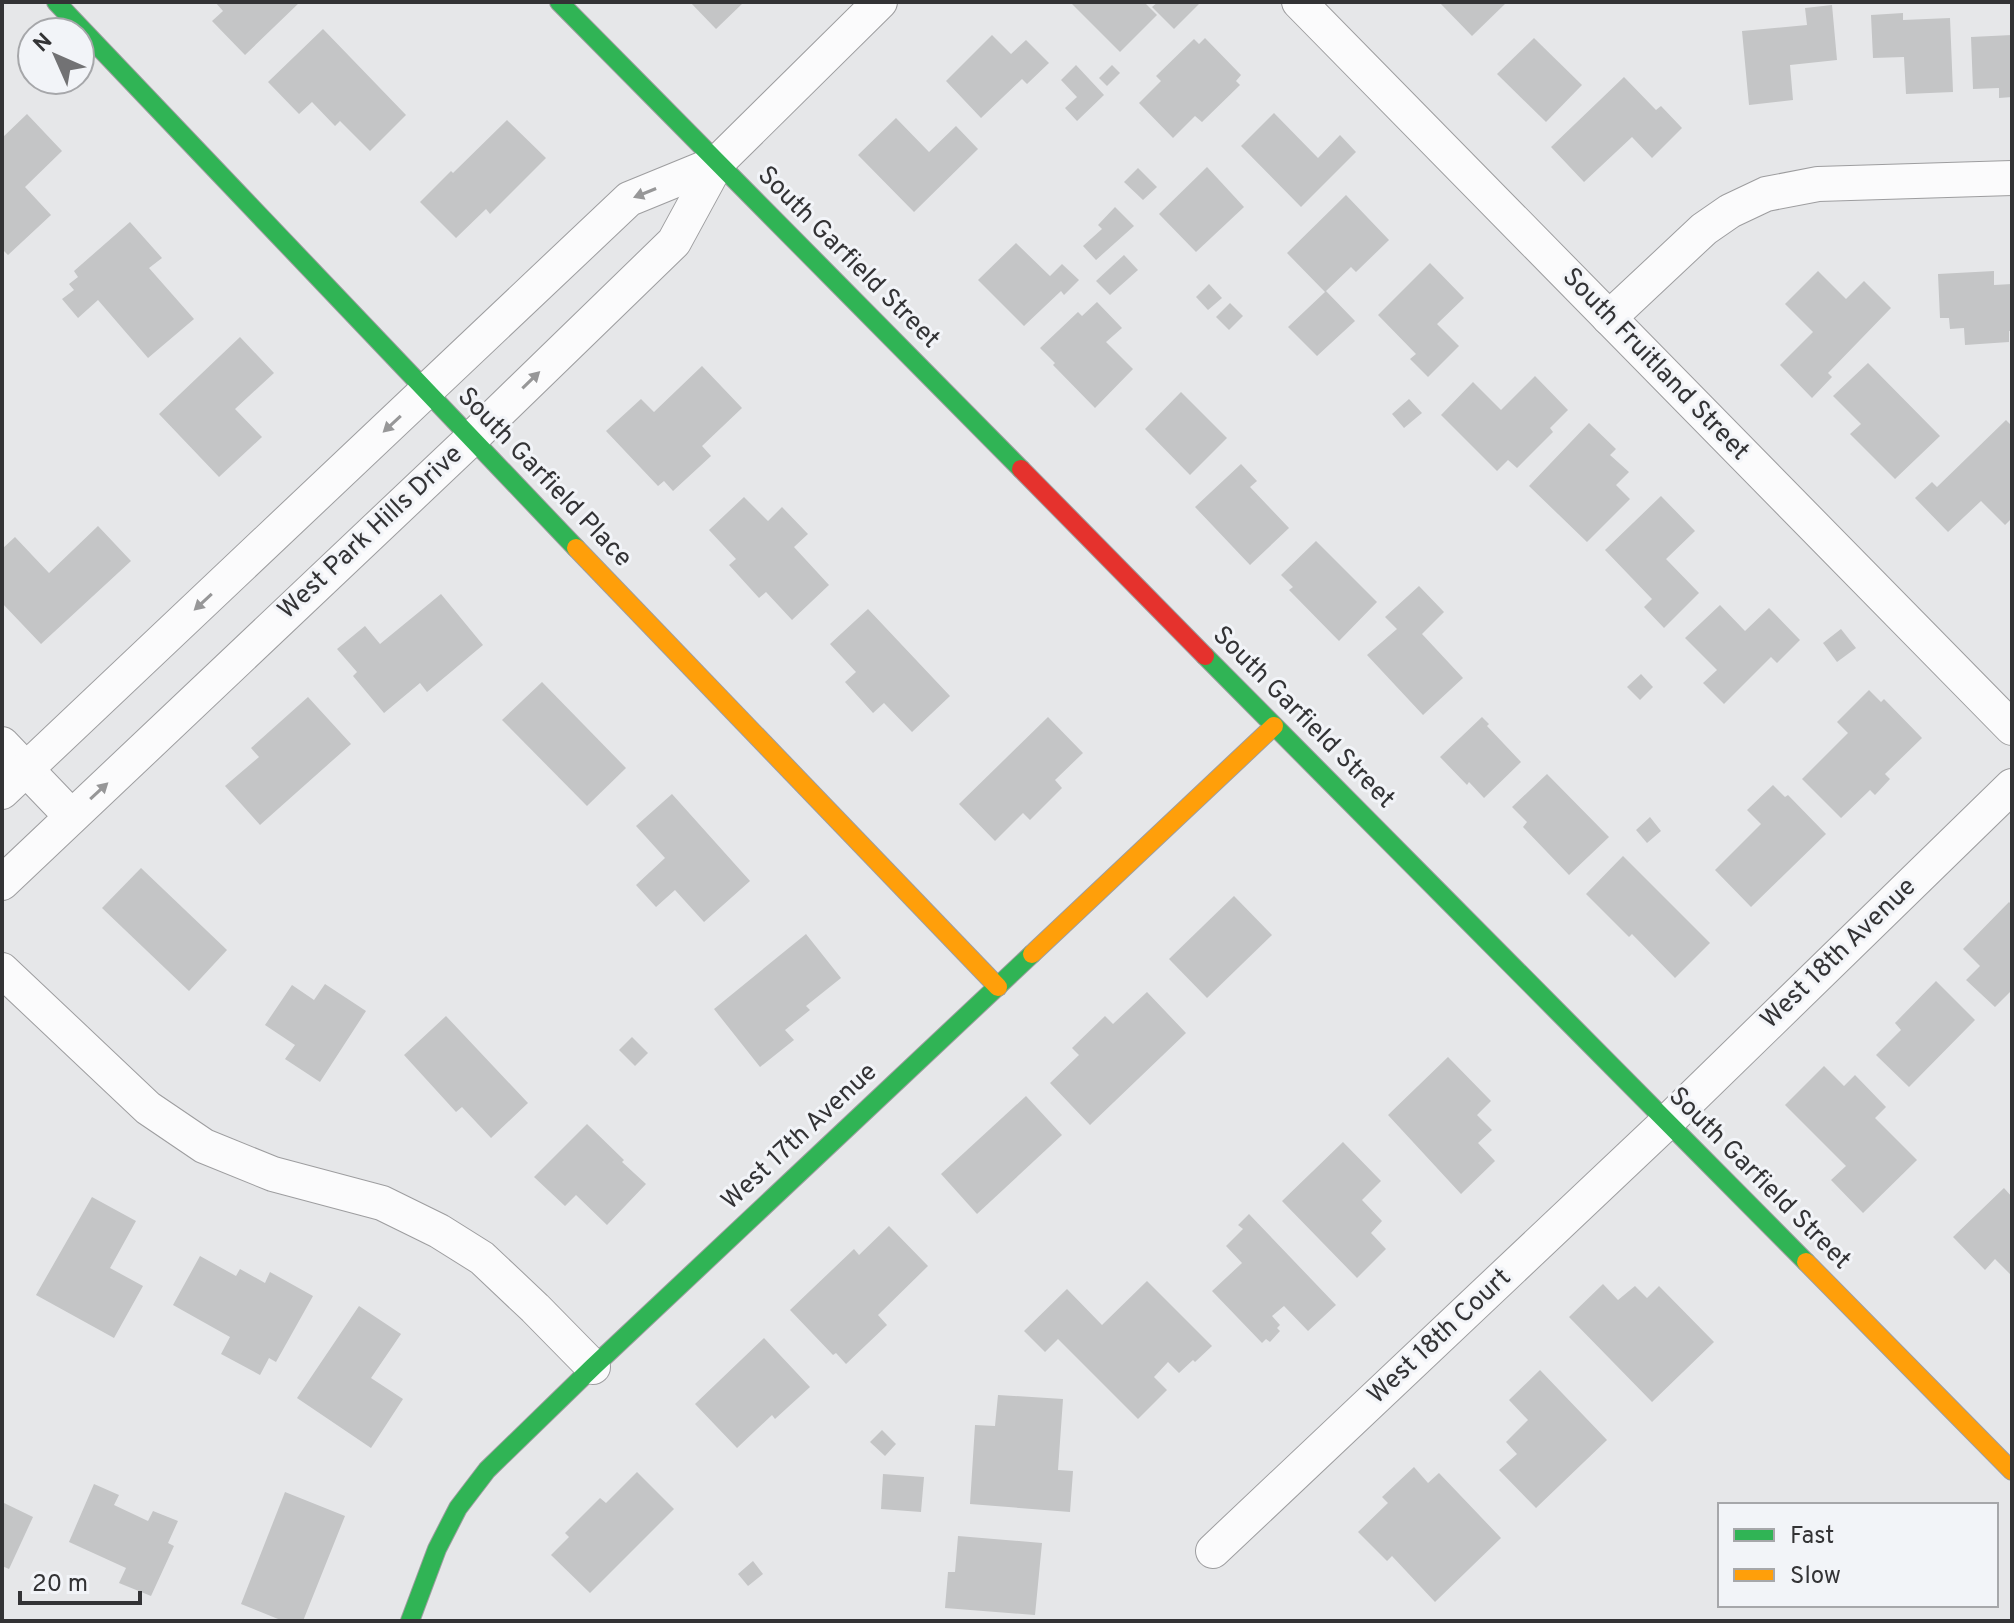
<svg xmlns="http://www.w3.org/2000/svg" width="2014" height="1623" font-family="Overpass,sans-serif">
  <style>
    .building { fill: #c4c5c6 }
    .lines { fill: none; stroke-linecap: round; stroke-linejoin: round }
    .street-casing { stroke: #9d9d9f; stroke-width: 36 }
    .fast-casing { stroke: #9d9d9f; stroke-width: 20 }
    .slow-casing { stroke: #9d9d9f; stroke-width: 20 }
    .jam-casing { stroke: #9d9d9f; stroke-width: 20 }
    .street { stroke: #fbfbfc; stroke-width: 34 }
    .fast { stroke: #30b455; stroke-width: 18 }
    .slow { stroke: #ff9f0a; stroke-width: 18 }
    .jam { stroke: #e5322d; stroke-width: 18 }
    .oneway { fill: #979798 }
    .labels { text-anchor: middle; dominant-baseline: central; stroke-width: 6; stroke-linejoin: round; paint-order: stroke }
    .street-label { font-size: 26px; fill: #333335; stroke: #f2f4f8 }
  </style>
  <rect width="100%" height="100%" fill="#e6e7e9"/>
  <g class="building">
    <polygon points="215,2 300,2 245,55 212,21 223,11"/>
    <polygon points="690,2 744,2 716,29"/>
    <polygon points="1070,2 1144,2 1157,15 1120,52"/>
    <polygon points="1158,2 1201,2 1174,29 1152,7"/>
    <polygon points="1439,2 1507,2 1472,36"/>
    <polygon points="1832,5 1837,60 1790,65 1793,100 1749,105 1742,31 1807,25 1805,8"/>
    <polygon points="1903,13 1903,20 1950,18 1953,92 1906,94 1904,57 1873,58 1871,15"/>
    <polygon points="323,29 406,115 370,151 340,121 335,126 312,102 299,114 268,82"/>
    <polygon points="992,35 1011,54 1026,40 1049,63 1027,84 1022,79 981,118 946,81"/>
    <polygon points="2012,35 2012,97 1999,98 1999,88 1973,89 1971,37"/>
    <polygon points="1205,38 1241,75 1236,81 1240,85 1202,122 1195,116 1173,138 1139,103 1161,81 1156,76 1194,39 1199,44"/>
    <polygon points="1534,38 1582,85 1546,122 1497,74"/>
    <polygon points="1076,65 1104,95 1077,121 1065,108 1077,97 1061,80"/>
    <polygon points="1112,65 1120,73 1107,86 1099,78"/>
    <polygon points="1624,77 1656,110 1661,106 1682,128 1652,158 1632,137 1584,182 1551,147"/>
    <polygon points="1274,113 1318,158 1340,135 1356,152 1301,207 1241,146"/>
    <polygon points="27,114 62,151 25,187 51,215 8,255 2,249 2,138"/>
    <polygon points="896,118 929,152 956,126 978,149 914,212 858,155"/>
    <polygon points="507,120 546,158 490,214 486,209 456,238 420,202 451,171 453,173"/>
    <polygon points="1207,167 1244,207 1196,252 1159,214"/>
    <polygon points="1138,168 1157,187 1143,200 1124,182"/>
    <polygon points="1346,195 1389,240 1356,272 1351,267 1326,291 1355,321 1317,356 1288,327 1325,292 1287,253"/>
    <polygon points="1115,207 1134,226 1096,260 1083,246 1102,229 1098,225"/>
    <polygon points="130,222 162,258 149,268 194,319 148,358 98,300 78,318 62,299 74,290 69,284 78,277 74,271"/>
    <polygon points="1016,243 1050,276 1062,264 1079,280 1064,295 1061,291 1024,326 978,280"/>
    <polygon points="1124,255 1138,270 1110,295 1096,281"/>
    <polygon points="1430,263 1464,298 1437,324 1459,346 1428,377 1410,359 1416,354 1378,315"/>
    <polygon points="1818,271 1846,299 1864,281 1891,308 1828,373 1832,377 1812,398 1780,365 1813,332 1785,304"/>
    <polygon points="1994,271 1994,285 2012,284 2012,331 2009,331 2009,342 1965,345 1964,328 1950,329 1949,318 1940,318 1938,274"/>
    <polygon points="1209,284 1222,298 1208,310 1196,297"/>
    <polygon points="1097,302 1122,328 1106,342 1133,369 1095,408 1053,365 1055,363 1040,348 1078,312 1082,316"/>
    <polygon points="1230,303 1243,316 1229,330 1216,317"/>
    <polygon points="240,337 274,373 235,409 262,437 219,477 159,414"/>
    <polygon points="1868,363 1940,436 1895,479 1850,434 1861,424 1833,396"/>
    <polygon points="702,366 742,408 702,446 711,456 673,491 664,481 658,486 606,431 641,399 654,412"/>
    <polygon points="1535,376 1568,410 1550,428 1553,432 1517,468 1508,460 1497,471 1441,415 1473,382 1501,410"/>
    <polygon points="1181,392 1227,438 1190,475 1145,429"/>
    <polygon points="1409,399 1422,413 1404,428 1392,414"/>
    <polygon points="2006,420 2012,426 2012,458 2010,460 2012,463 2012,518 2005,525 1981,501 1948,532 1915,498 1932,482 1937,487"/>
    <polygon points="1589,423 1616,449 1610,455 1629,472 1616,485 1630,499 1587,542 1529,486"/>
    <polygon points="1241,464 1257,481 1250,487 1289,528 1250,565 1195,507"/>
    <polygon points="1661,496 1695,531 1666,559 1699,593 1664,628 1644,607 1652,599 1605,550"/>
    <polygon points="744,497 768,521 782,507 808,534 794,547 829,585 792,620 766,592 759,598 729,565 736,559 709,530"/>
    <polygon points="98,526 131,561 41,644 2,603 2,549 15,537 49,573"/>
    <polygon points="1316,541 1377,602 1339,641 1289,590 1293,587 1281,575"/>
    <polygon points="1419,586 1444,612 1422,634 1463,678 1423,715 1367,655 1397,629 1385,617"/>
    <polygon points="441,594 483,645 427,692 420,683 384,713 353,676 357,672 337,649 365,626 380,644"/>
    <polygon points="1720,605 1745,631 1769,608 1800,640 1777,663 1771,657 1724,704 1703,683 1717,670 1685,638"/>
    <polygon points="868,609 950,696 912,732 884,703 873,713 845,682 856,672 830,644"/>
    <polygon points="1841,629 1856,648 1837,662 1823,643"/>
    <polygon points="1641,674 1653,687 1640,700 1627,687"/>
    <polygon points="542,682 626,768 587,806 502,720"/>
    <polygon points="1869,690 1881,702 1884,699 1922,738 1885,774 1890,779 1875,795 1870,790 1841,818 1802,779 1848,733 1837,722"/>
    <polygon points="308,697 351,744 260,825 225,786 259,757 251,748"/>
    <polygon points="1048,717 1083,753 1055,780 1062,788 1030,820 1023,813 995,841 959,804"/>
    <polygon points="1482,717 1489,724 1487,726 1521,762 1484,798 1469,782 1467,785 1440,757"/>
    <polygon points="1547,774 1609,837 1569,875 1523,827 1527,822 1512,807"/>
    <polygon points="1773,785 1785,797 1788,795 1826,834 1751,907 1715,870 1761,824 1747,810"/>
    <polygon points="672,794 750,881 704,922 675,890 656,907 636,885 665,858 636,826"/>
    <polygon points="1650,817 1661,831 1647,843 1636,830"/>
    <polygon points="1623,856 1710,943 1675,978 1632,934 1629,937 1586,894"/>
    <polygon points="141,868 227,950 189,991 102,908"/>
    <polygon points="1234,896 1272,935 1207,998 1169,959"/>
    <polygon points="2009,902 2012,905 2012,990 1995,1007 1966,980 1980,966 1963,949"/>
    <polygon points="806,934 841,978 806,1006 810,1010 785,1030 794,1040 760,1067 714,1009"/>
    <polygon points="1936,981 1975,1020 1909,1087 1876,1055 1901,1030 1895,1023"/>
    <polygon points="325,984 366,1011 320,1082 285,1059 295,1045 265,1025 292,985 314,1000"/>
    <polygon points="1147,992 1186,1033 1090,1125 1050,1083 1079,1055 1072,1048 1105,1016 1113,1024"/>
    <polygon points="446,1016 528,1103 491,1138 462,1107 456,1112 404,1055"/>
    <polygon points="632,1037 648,1053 635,1066 619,1050"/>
    <polygon points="1448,1057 1491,1101 1477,1115 1492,1130 1478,1143 1495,1161 1461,1194 1388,1115"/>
    <polygon points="1824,1066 1844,1086 1855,1075 1886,1107 1875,1118 1917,1160 1863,1213 1831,1180 1846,1166 1785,1105"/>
    <polygon points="1026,1096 1062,1135 977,1214 941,1174"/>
    <polygon points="587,1124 624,1160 622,1162 646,1184 607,1225 576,1195 565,1206 534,1177"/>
    <polygon points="1343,1142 1381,1181 1362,1200 1382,1221 1371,1233 1386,1249 1357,1278 1282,1201"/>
    <polygon points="2004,1188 2012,1197 2012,1276 1995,1259 1985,1270 1953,1237"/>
    <polygon points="92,1197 136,1221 110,1268 143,1286 114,1338 36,1295"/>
    <polygon points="1249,1214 1336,1305 1308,1331 1284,1306 1272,1316 1280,1325 1277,1328 1280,1331 1270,1342 1266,1339 1262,1343 1212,1291 1242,1263 1226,1246 1243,1229 1238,1225"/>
    <polygon points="889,1226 928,1266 878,1315 887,1325 846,1364 836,1353 833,1355 790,1310 854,1249 859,1255"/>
    <polygon points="200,1256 236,1276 240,1269 265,1283 270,1272 313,1296 276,1362 269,1358 260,1375 221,1354 230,1337 173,1305"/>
    <polygon points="1147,1281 1212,1346 1195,1362 1193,1360 1179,1373 1168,1362 1154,1377 1167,1390 1138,1419 1058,1339 1045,1352 1024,1331 1067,1289 1102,1325"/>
    <polygon points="1603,1284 1618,1300 1635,1286 1647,1298 1659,1286 1714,1342 1652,1402 1569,1317"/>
    <polygon points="359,1306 401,1334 371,1378 403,1399 371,1448 297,1398"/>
    <polygon points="764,1338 810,1387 775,1419 772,1415 737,1448 695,1404"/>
    <polygon points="1540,1370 1607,1440 1536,1508 1499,1470 1517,1454 1506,1442 1528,1420 1509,1400"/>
    <polygon points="998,1395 1063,1399 1058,1470 1073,1471 1070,1512 970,1504 975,1425 995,1426"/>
    <polygon points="882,1430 896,1444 885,1456 870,1442"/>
    <polygon points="1414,1467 1428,1483 1439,1473 1501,1538 1435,1602 1392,1556 1387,1561 1358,1532 1388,1503 1382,1497"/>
    <polygon points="637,1472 674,1509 590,1593 551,1555 569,1537 565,1533 600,1498 606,1503"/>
    <polygon points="883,1474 924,1477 921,1512 881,1509"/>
    <polygon points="94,1484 119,1495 114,1505 148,1521 153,1511 178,1521 168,1543 174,1546 151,1596 119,1583 126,1568 69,1542"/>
    <polygon points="285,1492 345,1516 303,1621 283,1621 241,1604"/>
    <polygon points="2,1502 33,1517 9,1569 2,1566"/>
    <polygon points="958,1536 1042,1543 1035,1615 945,1608 948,1572 955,1572"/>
    <polygon points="753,1561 763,1574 748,1586 738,1574"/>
  </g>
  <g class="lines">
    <g class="street-casing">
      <g id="street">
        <polyline points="1299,2 2012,728"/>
        <polyline points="1609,318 1704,229 1730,211 1766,194 1818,184 2012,178"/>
        <polyline points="2,744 71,816"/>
        <polyline points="2,792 629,199 717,163"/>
        <polyline points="2,883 471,439 674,242 717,163 880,2"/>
        <polyline points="2,970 148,1108 204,1146 273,1174 382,1203 439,1231 482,1258 535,1308 593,1367"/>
        <polyline points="1213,1551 1666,1123 2012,786"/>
      </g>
    </g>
    <g class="fast-casing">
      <g id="fast">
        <polyline points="56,2 576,548"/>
        <polyline points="559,2 1021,469"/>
        <polyline points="1205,656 1806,1262"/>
        <polyline points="410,1621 437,1549 458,1508 487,1470 593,1367 1032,954"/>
      </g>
    </g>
    <g class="slow-casing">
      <g id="slow">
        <polyline points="576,548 998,987"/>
        <polyline points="1032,954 1274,726"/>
        <polyline points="1806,1262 2012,1471"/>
      </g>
    </g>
    <g class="jam-casing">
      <polyline id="jam" points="1021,469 1205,656"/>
    </g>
    <use href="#street" class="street"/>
    <use href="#fast" class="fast"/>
    <use href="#slow" class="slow"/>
    <use href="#jam" class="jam"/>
  </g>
  <defs><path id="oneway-solid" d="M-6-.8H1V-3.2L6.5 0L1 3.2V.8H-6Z" transform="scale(2)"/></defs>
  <g class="oneway">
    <use href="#oneway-solid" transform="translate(645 193) rotate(158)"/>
    <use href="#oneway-solid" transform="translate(531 380) rotate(-44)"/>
    <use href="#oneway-solid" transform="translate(392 424) rotate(137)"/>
    <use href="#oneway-solid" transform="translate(203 602) rotate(137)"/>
    <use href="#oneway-solid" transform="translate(99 791) rotate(-43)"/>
  </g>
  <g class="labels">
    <g class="street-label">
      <text transform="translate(848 258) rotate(45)">South Garfield Street</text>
      <text transform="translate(1655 365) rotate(46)">South Fruitland Street</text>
      <text transform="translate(544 478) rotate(46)">South Garfield Place</text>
      <text transform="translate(371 533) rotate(-43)">West Park Hills Drive</text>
      <text transform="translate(1303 718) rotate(45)">South Garfield Street</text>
      <text transform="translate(1839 954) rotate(-44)">West 18th Avenue</text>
      <text transform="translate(800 1137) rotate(-43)">West 17th Avenue</text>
      <text transform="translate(1759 1179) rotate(45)">South Garfield Street</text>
      <text transform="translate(1440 1337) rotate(-43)">West 18th Court</text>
    </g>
  </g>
  <rect width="2014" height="1623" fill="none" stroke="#333335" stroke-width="8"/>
  <rect x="1718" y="1503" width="280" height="104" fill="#f2f4f8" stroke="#a6a7aa" stroke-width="2"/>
  <rect x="1734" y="1529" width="40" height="12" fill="#30b455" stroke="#a6a7aa" stroke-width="2"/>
  <text x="1790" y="1543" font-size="24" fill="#333335">Fast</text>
  <rect x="1734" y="1569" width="40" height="12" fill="#ff9f0a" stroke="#a6a7aa" stroke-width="2"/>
  <text x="1790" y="1583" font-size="24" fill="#333335">Slow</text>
  <g transform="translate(56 56) rotate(315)"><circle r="38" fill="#f2f4f8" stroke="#a6a7aa" stroke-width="2"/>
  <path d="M0-6L14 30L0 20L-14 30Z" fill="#727274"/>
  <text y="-12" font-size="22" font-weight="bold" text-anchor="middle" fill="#333335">N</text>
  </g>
  <path d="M20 1591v12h120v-12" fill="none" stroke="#333335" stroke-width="4"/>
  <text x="32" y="1591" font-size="24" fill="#333335" stroke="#f2f4f8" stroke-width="6" paint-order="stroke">20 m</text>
</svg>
